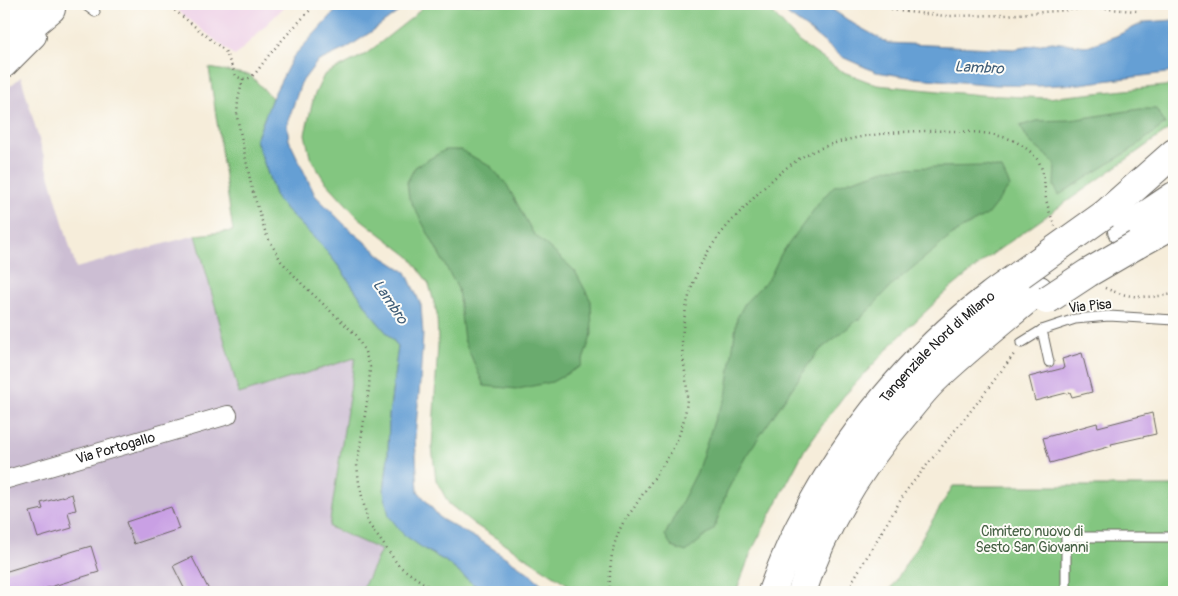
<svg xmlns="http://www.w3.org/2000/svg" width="1178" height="596" font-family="Pangolin,sans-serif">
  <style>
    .built { fill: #eed0e7 }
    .industrial { fill: #ccbed3 }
    .green { fill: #83c680; stroke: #50714e }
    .forest { fill: #6aab6e; stroke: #436445 }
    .water { fill: #659fd4; stroke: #405e78 }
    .building { fill: #c9a0e4 }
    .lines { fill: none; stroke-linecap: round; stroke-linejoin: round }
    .lane-casing { stroke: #68655e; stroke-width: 11 }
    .street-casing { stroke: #68655e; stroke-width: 20 }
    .secondary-casing { stroke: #68655e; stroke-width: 26 }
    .highway-casing { stroke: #68655e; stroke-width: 30 }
    .path { stroke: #68655e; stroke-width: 2.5; stroke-dasharray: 1 4; stroke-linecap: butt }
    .lane { stroke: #fff; stroke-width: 9 }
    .street { stroke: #fff; stroke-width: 18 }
    .secondary { stroke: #fff; stroke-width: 24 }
    .highway { stroke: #fff; stroke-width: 28 }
    .highway-bridge-casing { stroke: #68655e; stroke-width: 30; stroke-linecap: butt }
    .highway-bridge { stroke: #fff; stroke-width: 28 }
    .labels { text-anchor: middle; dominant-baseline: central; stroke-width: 4; stroke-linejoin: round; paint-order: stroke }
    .street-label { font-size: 14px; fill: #1c1c1c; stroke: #fdfcf7 }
    .park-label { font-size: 14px; fill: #456044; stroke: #fdfcf7 }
    .water-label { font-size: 15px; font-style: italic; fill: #405e78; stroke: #fdfcf7 }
  </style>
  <rect width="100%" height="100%" fill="#fdfcf7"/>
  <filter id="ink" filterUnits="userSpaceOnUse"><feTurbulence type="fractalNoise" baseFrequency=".02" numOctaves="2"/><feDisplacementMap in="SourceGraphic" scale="10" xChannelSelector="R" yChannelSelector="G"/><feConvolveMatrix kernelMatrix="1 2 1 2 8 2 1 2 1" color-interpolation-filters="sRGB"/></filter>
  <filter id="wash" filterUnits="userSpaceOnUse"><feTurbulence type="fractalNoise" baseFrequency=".0096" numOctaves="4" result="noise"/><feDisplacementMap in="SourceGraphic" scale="20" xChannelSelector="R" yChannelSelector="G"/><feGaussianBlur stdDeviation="1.12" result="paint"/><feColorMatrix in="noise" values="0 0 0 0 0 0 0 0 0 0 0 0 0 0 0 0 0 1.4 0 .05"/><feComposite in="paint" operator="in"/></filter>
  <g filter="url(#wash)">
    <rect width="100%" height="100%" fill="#f6edda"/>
    <polygon class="built" points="170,4 287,4 235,56"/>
    <polygon class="industrial" points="21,77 76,268 196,235 239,394 355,358 329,527 381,550 361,592 4,592 4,91"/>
    <g class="green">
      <polygon points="425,4 765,4 768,8 799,42 841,71 877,85 981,95 1047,98 1174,85 1174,126 994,253 945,293 895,341 843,397 805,449 752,550 736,592 578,592 567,584 474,524 449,504 436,480 432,447 438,344 437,314 429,284 410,257 358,217 324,180 310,157 305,134 314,96 324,75 366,54 414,16"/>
      <polygon points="209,68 250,75 272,98 256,140 277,200 323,247 340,268 375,319 398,346 389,416 388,457 384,492 424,549 445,561 473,584 493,592 361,592 381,550 329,527 355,358 239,394 196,235 233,231"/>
      <polygon points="953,486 1174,486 1174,592 889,592"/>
    </g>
    <g class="forest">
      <polygon points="1140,109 1156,109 1165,124 1132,149 1059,195 1054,186 1055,163 1029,141 1020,126 1036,121 1071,120"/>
      <polygon points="445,150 461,150 491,167 507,185 533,233 575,271 591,301 592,334 581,366 552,382 518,389 484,386 464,340 458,289 409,198 407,182 415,167"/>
      <polygon points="985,166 1002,169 1010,186 987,215 956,232 894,283 864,315 821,349 808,365 746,456 727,491 714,529 686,552 672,547 665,535 697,472 715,418 726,398 737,318 745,303 770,277 781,254 822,199 834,186 891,168"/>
    </g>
    <g class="water">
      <polygon points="342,4 409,4 374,30 347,48 317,62 301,83 287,124 289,140 315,195 348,228 384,258 406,272 421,305 423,334 420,383 415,437 418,491 441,519 483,542 529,573 551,592 493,592 473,584 445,561 424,549 403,534 389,516 384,492 388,457 389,416 398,346 375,319 340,268 323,247 277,200 256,140 272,98 293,57"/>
      <polygon points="782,4 824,4 854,24 888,43 1014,49 1052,42 1087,46 1116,36 1145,22 1174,20 1174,72 1080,84 1038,86 996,85 915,78 876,72 842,57 808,29 788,15"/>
    </g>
    <g id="blocks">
      <g class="building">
        <polygon points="1082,353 1092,392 1072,397 1070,392 1035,401 1029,377 1064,368 1062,359"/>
        <polygon points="1152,413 1156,434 1111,444 1112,446 1050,463 1043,438 1097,423 1098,427"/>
        <polygon points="72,494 76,510 68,512 72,528 38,538 30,512 43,509 41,503"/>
        <polygon points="171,507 179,529 134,544 126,522"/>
        <polygon points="91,546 99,572 34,592 4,592 4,572"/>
        <polygon points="192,557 210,592 186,592 173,566"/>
      </g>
    </g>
  </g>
  <g filter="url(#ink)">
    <use href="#blocks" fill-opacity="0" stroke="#68655e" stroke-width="1"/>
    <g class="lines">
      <g class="lane-casing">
        <g id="lane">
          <polyline points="84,4 95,12"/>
          <polyline points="1021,343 1042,330"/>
          <polyline points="1049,362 1042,330 1075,319 1109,316 1174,320"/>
          <polyline points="1066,592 1066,537 1174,537"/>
        </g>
      </g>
      <g class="street-casing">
        <g id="street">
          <path id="s1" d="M4,480L228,415"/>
        </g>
      </g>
      <g class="secondary-casing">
        <g id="secondary">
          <polyline points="4,25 29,4"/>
          <polyline points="4,66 34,36"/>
        </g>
      </g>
      <g class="highway-casing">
        <g id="highway">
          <polyline points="4,48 51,9"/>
          <polyline points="1105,214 1174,153"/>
          <polyline points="1122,231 1174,196"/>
          <polyline points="1136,245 1174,224"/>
          <path id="s2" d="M772,592C781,568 791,542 804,519C849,433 913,355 990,296C1000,288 1011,281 1021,274"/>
          <path d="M802,592C823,525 862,463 908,410C916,400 924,390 933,381C966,349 1003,320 1039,290"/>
        </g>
      </g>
      <g class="path">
        <path d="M167,4L225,51L236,76C241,79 246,80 251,77C259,71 264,60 271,53C285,36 301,20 316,4"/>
        <polyline points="877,4 898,11 946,16 1005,15 1094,8 1137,11"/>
        <polyline points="243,79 238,100 237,117 252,189 266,234 281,261 302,284 356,335 365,352 370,367 369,389 357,465 359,483 368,523 399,566 436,592"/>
        <path d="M1105,288C1130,299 1148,298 1174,294"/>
        <path d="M610,592C609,569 611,546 622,525C625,519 630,513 634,508C641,496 649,485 657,474C665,462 674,449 679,435C684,422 687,408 687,395C687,377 682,359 682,342C683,316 689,290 700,266C711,243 729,223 747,205C764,187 781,170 802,157C843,133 908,130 954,131C969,132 984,132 999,136C1012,138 1029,148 1037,159C1045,170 1044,186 1046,199C1048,208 1051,217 1055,226"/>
        <polyline points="846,592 906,491 977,403 1015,353"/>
      </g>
      <use href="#lane" class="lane"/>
      <use href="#street" class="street"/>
      <use href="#secondary" class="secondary"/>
      <use href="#highway" class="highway"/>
      <g class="highway-bridge-casing">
        <g id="highway-bridge">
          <polyline points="1021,274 1105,214"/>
          <polyline points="1047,300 1088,273 1136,245"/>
        </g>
      </g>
      <use href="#highway-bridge" class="highway-bridge"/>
    </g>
  </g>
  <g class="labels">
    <g class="street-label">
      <text transform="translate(1090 306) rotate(-6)">Via Pisa</text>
      <text stroke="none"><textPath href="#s2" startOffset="299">Tangenziale Nord di Milano</textPath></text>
      <text stroke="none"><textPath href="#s1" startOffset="116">Via Portogallo</textPath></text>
    </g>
    <g class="park-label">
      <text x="1032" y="531">Cimitero nuovo di<tspan x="1032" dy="16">Sesto San Giovanni</tspan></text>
    </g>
    <g class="water-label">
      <text transform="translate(979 68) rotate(3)">Lambro</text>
      <text transform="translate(390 302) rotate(56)">Lambro</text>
    </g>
  </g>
  <rect width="1178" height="596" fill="none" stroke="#fdfcf7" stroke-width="20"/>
</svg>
